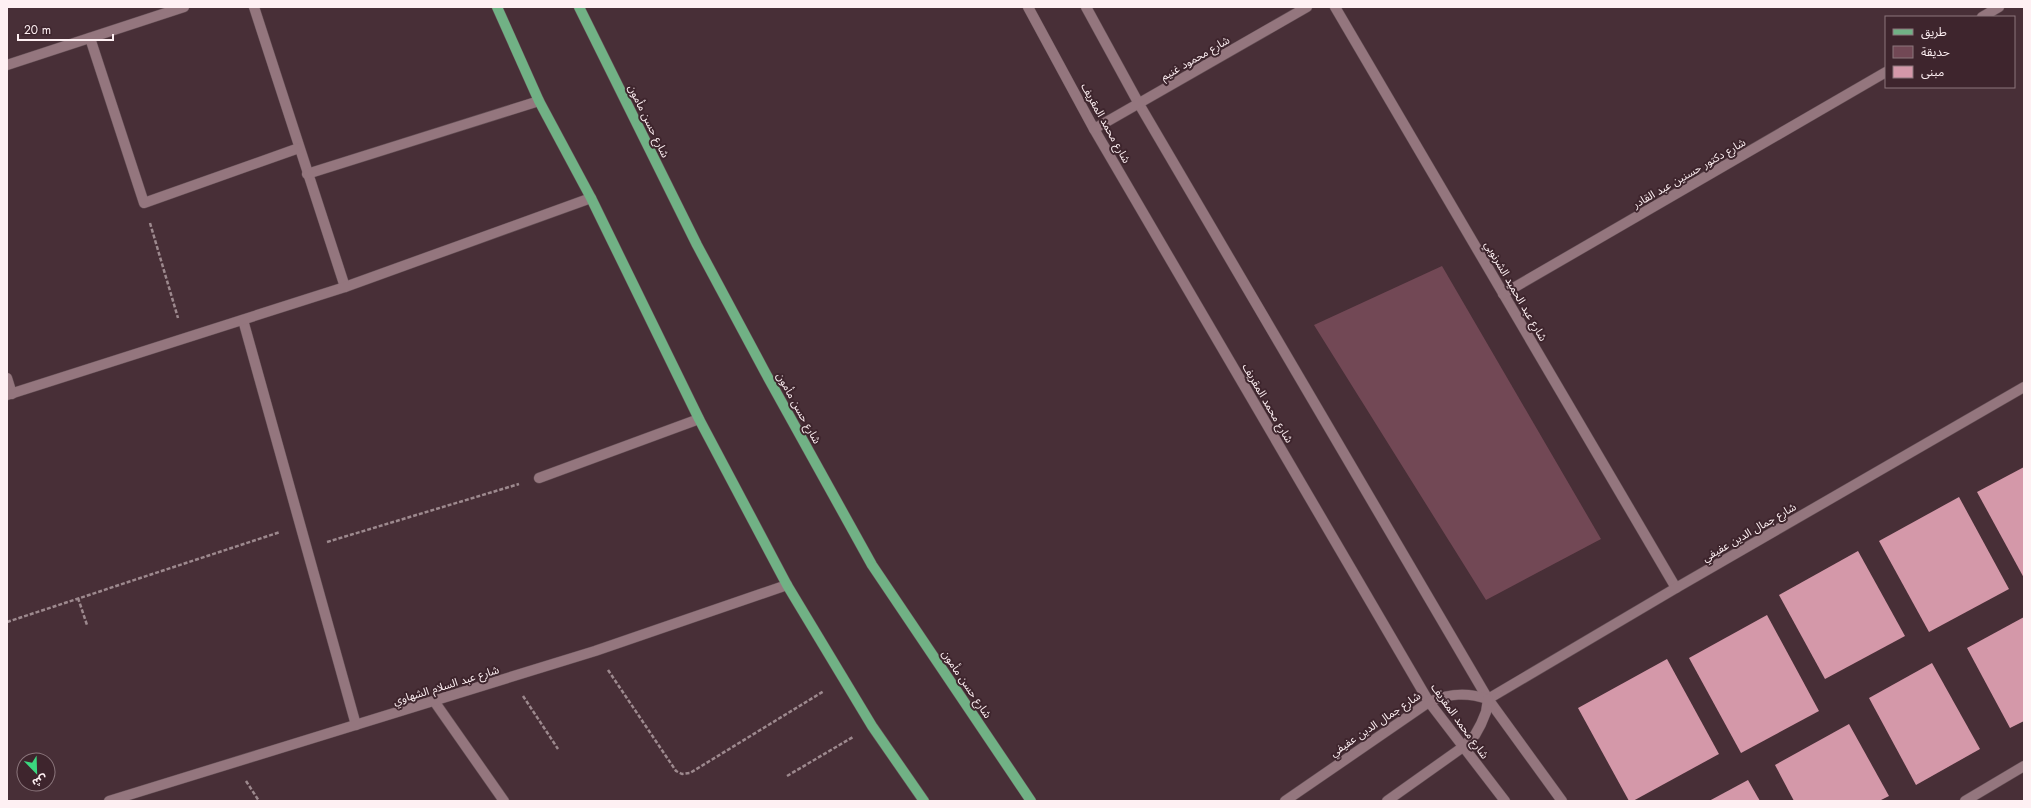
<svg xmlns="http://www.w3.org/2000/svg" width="2031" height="808" font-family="Jost,'Noto Sans Arabic',sans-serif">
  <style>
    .green { fill: #724855 }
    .building { fill: #d498a9 }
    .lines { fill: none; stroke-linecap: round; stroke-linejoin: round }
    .lane-casing { stroke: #644f55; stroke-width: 11 }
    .street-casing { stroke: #644f55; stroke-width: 11 }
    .primary-casing { stroke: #644f55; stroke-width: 11 }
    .path { stroke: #9d898e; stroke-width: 2.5; stroke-dasharray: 4 2; stroke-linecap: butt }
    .lane { stroke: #94767e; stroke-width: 10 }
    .street { stroke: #94767e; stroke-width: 10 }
    .primary { stroke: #71b185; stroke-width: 10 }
    .labels { text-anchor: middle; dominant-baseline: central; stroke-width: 4; stroke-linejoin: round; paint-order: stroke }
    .street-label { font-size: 11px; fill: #fef0f3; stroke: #3e252d }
  </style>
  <rect width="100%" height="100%" fill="#482f37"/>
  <polygon class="green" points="1442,266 1601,539 1486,600 1314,325"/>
  <g class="building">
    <polygon points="2024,467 2024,578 1977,492"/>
    <polygon points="1959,497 2009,589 1929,632 1879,541"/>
    <polygon points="1858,551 1905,636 1825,679 1779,595"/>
    <polygon points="1767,615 1819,711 1741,753 1689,658"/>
    <polygon points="2024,617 2024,721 2010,728 1967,648"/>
    <polygon points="1667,659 1719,754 1633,801 1629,801 1578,708"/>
    <polygon points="1932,663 1980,749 1916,785 1869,698"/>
    <polygon points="1849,724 1889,796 1879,801 1794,801 1775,765"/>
    <polygon points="1748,780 1760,801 1709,801"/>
  </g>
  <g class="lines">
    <g class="lane-casing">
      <polyline id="lane" points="539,478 699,419"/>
    </g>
    <g class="street-casing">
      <g id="street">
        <polyline points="254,7 345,287"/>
        <polyline points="1028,7 1094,129 1429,702 1505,801"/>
        <polyline points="1086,7 1139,104 1488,699 1562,801"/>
        <polyline points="1335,7 1676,588"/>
        <polyline points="1982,17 1999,7"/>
        <polyline points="90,38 144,203 299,148"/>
        <polyline points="7,65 184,7"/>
        <polyline points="1094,129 1307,7"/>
        <polyline points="307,174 539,101"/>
        <polyline points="1503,294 1886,72"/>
        <polyline points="243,320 356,725"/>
        <polyline points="7,378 12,394"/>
        <polyline points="7,395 345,287 591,198"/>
        <polyline points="1488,699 1676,588 2024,387"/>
        <polyline points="434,701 504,801"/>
        <polyline points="109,801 595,651 787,585"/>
        <path d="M1285,801L1429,702C1449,693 1467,692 1488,699"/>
        <polyline points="1387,801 1463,747 1475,735 1481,724 1486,712 1488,699"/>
        <polyline points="1965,801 2024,766"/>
      </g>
    </g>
    <g class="primary-casing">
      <g id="primary">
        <polyline points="497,7 539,101 591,198 699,419 787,585 872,726 924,801"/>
        <polyline points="579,7 697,245 765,372 872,565 1031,801"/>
      </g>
    </g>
    <g class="path">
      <polyline points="150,223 178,318"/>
      <polyline points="327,542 519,484"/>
      <polyline points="78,598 87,625"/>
      <polyline points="7,622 280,532"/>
      <polyline points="608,670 676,771 682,774 690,773 824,691"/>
      <polyline points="523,696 558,749"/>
      <polyline points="787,776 853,737"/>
      <polyline points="246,781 259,801"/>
    </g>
    <use href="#lane" class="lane"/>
    <use href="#street" class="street"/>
    <use href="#primary" class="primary"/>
  </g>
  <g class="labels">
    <g class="street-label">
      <text transform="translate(1195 58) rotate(-30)">شارع محمود غنيم</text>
      <text transform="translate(649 121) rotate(64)">شارع حسن مأمون</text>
      <text transform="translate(1106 123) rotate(61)">شارع محمد المقريف</text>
      <text transform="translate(1689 173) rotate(-30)">شارع دكتور حسنين عبد القادر</text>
      <text transform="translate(1516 291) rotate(60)">شارع عبد الحميد الشرنوبي</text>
      <text transform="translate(1268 403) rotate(60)">شارع محمد المقريف</text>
      <text transform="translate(799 408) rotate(61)">شارع حسن مأمون</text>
      <text transform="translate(1749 532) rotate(-30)">شارع جمال الدين عفيفي</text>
      <text transform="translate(967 684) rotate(56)">شارع حسن مأمون</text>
      <text transform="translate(446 685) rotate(-17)">شارع عبد السلام الشهاوي</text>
      <text transform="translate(1460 721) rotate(54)">شارع محمد المقريف</text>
      <text transform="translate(1375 724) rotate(-34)">شارع جمال الدين عفيفي</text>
    </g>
  </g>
  <rect width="2031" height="808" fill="none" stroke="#fef0f3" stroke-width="16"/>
  <rect x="1885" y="16" width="130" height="72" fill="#3e252d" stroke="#8b767c"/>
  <rect x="1893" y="29" width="20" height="6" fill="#71b185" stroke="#8b767c"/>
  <text x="1921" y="36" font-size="12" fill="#fef0f3">طريق</text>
  <rect x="1893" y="46" width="20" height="12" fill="#724855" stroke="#8b767c"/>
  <text x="1921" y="56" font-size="12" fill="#fef0f3">حديقة</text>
  <rect x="1893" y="66" width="20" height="12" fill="#d498a9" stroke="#8b767c"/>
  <text x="1921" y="76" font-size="12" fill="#fef0f3">مبنى</text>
  <g transform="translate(36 772) rotate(157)"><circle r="19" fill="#3e252d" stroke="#8b767c"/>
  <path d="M0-3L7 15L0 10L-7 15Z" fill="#3bd77f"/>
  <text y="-6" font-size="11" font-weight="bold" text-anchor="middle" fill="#fef0f3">ش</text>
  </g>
  <path d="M18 34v6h95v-6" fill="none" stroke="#fef0f3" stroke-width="2"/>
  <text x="24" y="34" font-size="12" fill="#fef0f3" stroke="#3e252d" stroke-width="3" paint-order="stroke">20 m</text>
</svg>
